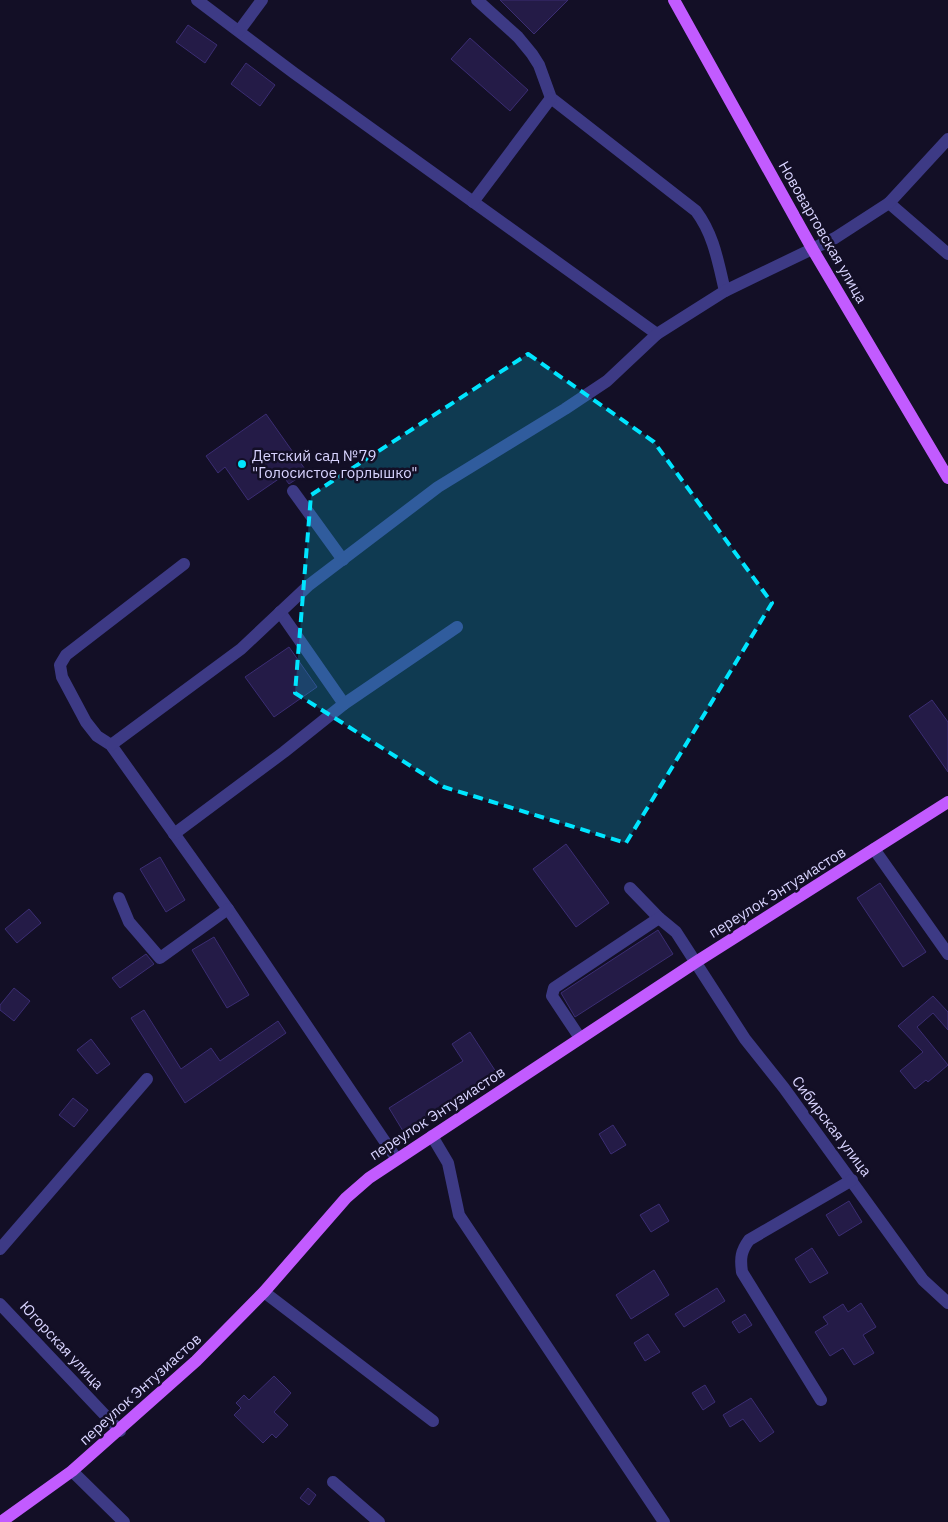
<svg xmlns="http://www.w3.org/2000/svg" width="948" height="1522" font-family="'IBM Plex Sans',sans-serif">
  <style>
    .building { fill: #241b47; stroke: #3b2d73 }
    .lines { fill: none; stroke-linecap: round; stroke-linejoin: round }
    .minor { stroke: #3d3a85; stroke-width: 12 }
    .major { stroke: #c25bff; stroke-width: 12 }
    .marked { fill: #00e5ff; fill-opacity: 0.2; stroke: #00e5ff; stroke-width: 4; stroke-dasharray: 10 6; stroke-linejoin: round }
    .poi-dot { fill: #00e5ff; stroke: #130f26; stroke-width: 2 }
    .labels { text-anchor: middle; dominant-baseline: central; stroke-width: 5; stroke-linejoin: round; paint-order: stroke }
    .street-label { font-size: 15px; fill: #d9d4ff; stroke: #130f26 }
    .poi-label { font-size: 15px; fill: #d9d4ff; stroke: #130f26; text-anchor: start }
  </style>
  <rect width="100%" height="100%" fill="#130f26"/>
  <g class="building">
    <polygon points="500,0 568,0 534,34"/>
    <polygon points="188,25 217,45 205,63 176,42"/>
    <polygon points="470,38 528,90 510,111 451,59"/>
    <polygon points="246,63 275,85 260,106 231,84"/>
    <polygon points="266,414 307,472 289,484 283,476 248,500 225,467 218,473 206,456"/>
    <polygon points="289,647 317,687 274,717 245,677"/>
    <polygon points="932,700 948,722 948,772 909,716"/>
    <polygon points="566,844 609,903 576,927 533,869"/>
    <polygon points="160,857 185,900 166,912 140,869"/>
    <polygon points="880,883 926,952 903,967 857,898"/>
    <polygon points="29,909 41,923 17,943 5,929"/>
    <polygon points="658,930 673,954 575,1017 561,993"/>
    <polygon points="214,937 249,995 227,1008 192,950"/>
    <polygon points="146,954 154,964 120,988 112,978"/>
    <polygon points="14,988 30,1001 14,1021 0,1010 0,1005"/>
    <polygon points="933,996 948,1012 948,1030 933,1013 917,1027 948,1065 928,1082 926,1080 915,1089 900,1071 923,1052 898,1026"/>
    <polygon points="144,1010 181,1069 211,1048 220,1061 278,1021 286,1033 185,1103 131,1018"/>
    <polygon points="470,1032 498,1075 480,1087 478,1084 403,1131 389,1108 463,1061 452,1044"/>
    <polygon points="91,1039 110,1064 97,1074 77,1050"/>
    <polygon points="73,1098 88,1110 74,1127 59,1115"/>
    <polygon points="613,1125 626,1145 611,1154 599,1134"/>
    <polygon points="849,1201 862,1222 839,1236 826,1215"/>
    <polygon points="659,1204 669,1221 651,1232 640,1215"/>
    <polygon points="812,1248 828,1273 810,1283 795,1259"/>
    <polygon points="654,1270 669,1295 631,1319 616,1295"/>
    <polygon points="717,1288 725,1301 684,1327 675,1314"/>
    <polygon points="861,1303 876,1327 863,1335 874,1353 854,1365 843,1348 830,1356 815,1332 828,1324 823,1317 843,1304 848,1312"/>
    <polygon points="745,1314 752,1325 739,1333 732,1322"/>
    <polygon points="648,1334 660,1352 645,1361 634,1343"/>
    <polygon points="274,1376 291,1393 274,1412 288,1425 276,1438 272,1434 263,1443 234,1415 241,1408 236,1403 244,1395 249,1400"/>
    <polygon points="705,1385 715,1402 703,1410 692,1393"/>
    <polygon points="751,1398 774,1432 760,1442 743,1419 730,1427 723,1415"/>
    <polygon points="308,1488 316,1495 309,1505 300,1498"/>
  </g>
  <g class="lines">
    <g class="minor">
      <polyline points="197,0 294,73 657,334"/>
      <path d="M477,0L518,37L532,54L539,65L551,98L696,211C714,235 718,262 725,291"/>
      <polyline points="239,31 262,0"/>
      <polyline points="473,202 551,98"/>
      <polyline points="889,203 948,254"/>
      <polyline points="293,491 343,560"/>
      <polyline points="184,564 66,655 60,665 62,677 86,722 97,736 111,745 230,912 396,1158"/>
      <polyline points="280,612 344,704"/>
      <polyline points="111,745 241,649 309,585 438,487 565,409 607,381 657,334 725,291 835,238 889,203 948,139"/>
      <polyline points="174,834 284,752 344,704 457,627"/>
      <polyline points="874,849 948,954"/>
      <polyline points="630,888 659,918"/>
      <polyline points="119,898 129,922 160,958 228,909"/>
      <polyline points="580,1038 552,996 554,988 659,918 676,932 745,1039 784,1088 923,1280 948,1303"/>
      <polyline points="432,1136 448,1163 459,1215 664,1522"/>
      <polyline points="0,1249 147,1079"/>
      <polyline points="264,1292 433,1421"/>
      <polyline points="0,1304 120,1431"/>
      <path d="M821,1400L742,1272C740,1258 741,1251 749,1240L852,1180"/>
      <polyline points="72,1471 124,1522"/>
      <polyline points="333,1482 379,1522"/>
    </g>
    <g class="major">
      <polyline points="674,0 813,250 948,478"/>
      <polyline points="1,1522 72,1471 196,1361 264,1292 346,1198 369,1178 696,962 948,802"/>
    </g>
  </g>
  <path class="marked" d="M528,354L654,442L772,603L626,843L444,787L295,693L311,495Z"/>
  <circle class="poi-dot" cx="242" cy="464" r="5"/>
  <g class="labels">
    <g class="street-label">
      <text transform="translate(823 232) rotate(60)">Нововартовская улица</text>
      <text transform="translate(777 892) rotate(-32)">переулок Энтузиастов</text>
      <text transform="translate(437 1113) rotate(-33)">переулок Энтузиастов</text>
      <text transform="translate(832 1126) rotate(53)">Сибирская улица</text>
      <text transform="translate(62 1345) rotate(47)">Югорская улица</text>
      <text transform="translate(140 1389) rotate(-42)">переулок Энтузиастов</text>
    </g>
    <g class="poi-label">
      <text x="252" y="455">Детский сад №79<tspan x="252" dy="17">"Голосистое горлышко"</tspan></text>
    </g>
  </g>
</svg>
